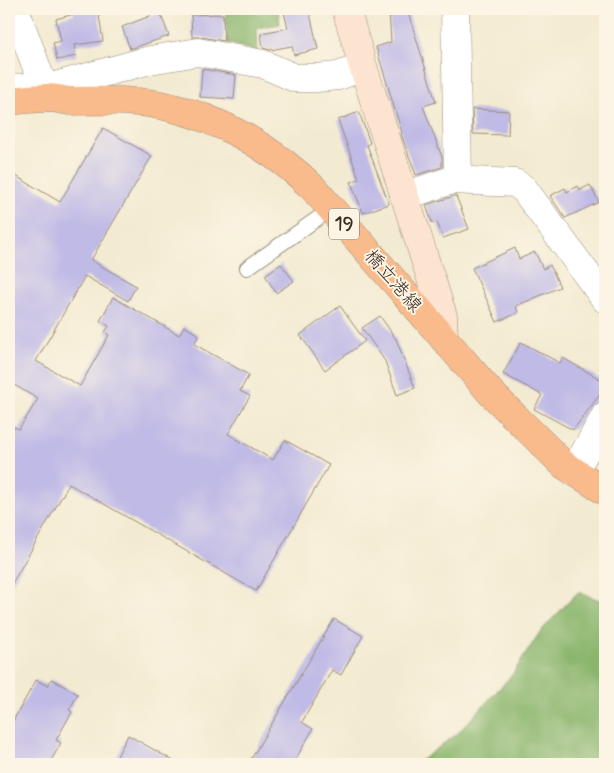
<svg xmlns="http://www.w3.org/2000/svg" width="614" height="773" font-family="Mynerve,'Klee One',sans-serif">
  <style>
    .forest { fill: #89b56c; stroke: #627045 }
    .building { fill: #bfbae6 }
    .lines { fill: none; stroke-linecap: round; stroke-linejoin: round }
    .lane-casing { stroke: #978a78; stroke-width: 16 }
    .street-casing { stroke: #978a78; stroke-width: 29 }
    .secondary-casing { stroke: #978a78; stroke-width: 29 }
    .primary-casing { stroke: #978a78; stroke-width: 29 }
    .lane { stroke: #fff; stroke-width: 14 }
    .street { stroke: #fff; stroke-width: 28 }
    .secondary { stroke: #fde4d1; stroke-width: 28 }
    .primary { stroke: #fabb8c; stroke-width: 28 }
    .labels { text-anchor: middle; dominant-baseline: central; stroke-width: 4; stroke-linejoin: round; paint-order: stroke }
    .shield { fill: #fcf5e5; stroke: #75675a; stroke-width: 1 }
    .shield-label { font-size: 18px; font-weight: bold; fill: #3b2a1e }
    .street-label { font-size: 19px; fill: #3b2a1e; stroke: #fcf5e5 }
  </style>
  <rect width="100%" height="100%" fill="#fcf5e5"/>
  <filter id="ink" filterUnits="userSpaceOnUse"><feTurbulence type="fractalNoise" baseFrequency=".02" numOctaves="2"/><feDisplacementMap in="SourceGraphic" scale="10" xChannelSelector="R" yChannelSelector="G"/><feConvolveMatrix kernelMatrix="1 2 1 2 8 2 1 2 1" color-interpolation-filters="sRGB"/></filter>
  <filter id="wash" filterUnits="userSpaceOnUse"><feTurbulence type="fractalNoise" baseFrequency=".0096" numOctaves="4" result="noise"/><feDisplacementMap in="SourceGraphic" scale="20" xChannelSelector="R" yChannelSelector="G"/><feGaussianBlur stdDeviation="1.12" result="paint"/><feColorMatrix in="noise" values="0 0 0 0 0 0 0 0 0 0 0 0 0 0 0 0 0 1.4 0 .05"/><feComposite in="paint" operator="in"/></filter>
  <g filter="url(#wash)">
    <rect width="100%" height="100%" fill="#f3ebd1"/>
    <g class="forest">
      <polygon points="225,9 278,9 280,24 257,28 258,52 228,43"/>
      <polygon points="578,592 605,602 605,764 416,764 457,734 512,675 540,632"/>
    </g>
    <g id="blocks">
      <g class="building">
        <polygon points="73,9 98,9 103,41 74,45 76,56 57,60 53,43 61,41 56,19 74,14"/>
        <polygon points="283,9 309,9 318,49 294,55 292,46 270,50 263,48 261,33 288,28"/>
        <polygon points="389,9 407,9 436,102 423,106 442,157 442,167 416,175 401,134 402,133 376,47 391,42"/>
        <polygon points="160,12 169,36 130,49 122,27"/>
        <polygon points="223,14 224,41 201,37 192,37 191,15"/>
        <polygon points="202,69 236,75 234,99 200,97"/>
        <polygon points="472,109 509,111 508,135 473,134"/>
        <polygon points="359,112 370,143 367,145 389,204 363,213 351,182 359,179 338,120"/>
        <polygon points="103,128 152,156 91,260 136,286 128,301 85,276 36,361 80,386 109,335 105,332 109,326 100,321 113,297 179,335 184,326 199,335 194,344 249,375 240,391 250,396 228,434 273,460 285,440 329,465 256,591 69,484 9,589 9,436 14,427 19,429 38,399 9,382 9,172 60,202"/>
        <polygon points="590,185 599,202 565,218 550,196 565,188 567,192 578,186 580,190"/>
        <polygon points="454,196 456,196 469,229 443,238 437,222 432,223 426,205"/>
        <polygon points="515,248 519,259 535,252 543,269 550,265 560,287 516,306 518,313 497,322 472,268"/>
        <polygon points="281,264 294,281 276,293 265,275"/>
        <polygon points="340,306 365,341 325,370 300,335"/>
        <polygon points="380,316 396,339 415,388 397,395 385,361 362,328"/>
        <polygon points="521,342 560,363 563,358 605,382 605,388 573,430 534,409 542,395 503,374"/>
        <polygon points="334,619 363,636 341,675 332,670 302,722 313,729 293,764 248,764"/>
        <polygon points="51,679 78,694 69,710 72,712 56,740 61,743 49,764 9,764 9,728 36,680 48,686"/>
        <polygon points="128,735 179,764 113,764"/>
      </g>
    </g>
  </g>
  <g filter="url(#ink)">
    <use href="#blocks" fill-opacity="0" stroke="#978a78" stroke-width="1"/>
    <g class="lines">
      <g class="lane-casing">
        <polyline id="lane" points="247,268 331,209"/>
      </g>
      <g class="street-casing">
        <g id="street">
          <polyline points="15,9 48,98"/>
          <polyline points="455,9 458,180"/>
          <polyline points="9,87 44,89 150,60 198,52 263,64 295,78 316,78 338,76 363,67"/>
          <polyline points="404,196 452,180 515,183 524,189 605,299"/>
          <polyline points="574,472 605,416"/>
        </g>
      </g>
      <g class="secondary-casing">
        <polyline id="secondary" points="346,9 362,63 443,316 444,339"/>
      </g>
      <g class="primary-casing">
        <path id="primary" d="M9,101C21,100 34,98 47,98C55,98 62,100 70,101C102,101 134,99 165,106C220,118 275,150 314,189L492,394L564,465L605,491"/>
      </g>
      <use href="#lane" class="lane"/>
      <use href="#street" class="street"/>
      <use href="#secondary" class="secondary"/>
      <use href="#primary" class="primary"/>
    </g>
  </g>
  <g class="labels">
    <rect class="shield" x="329" y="208.5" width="30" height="31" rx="4"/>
    <g class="shield-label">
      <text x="344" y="224">19</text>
    </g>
    <g class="street-label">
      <text transform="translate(393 281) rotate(49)">橋立港線</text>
    </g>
  </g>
  <rect width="614" height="773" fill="none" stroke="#fcf5e5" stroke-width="30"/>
</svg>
